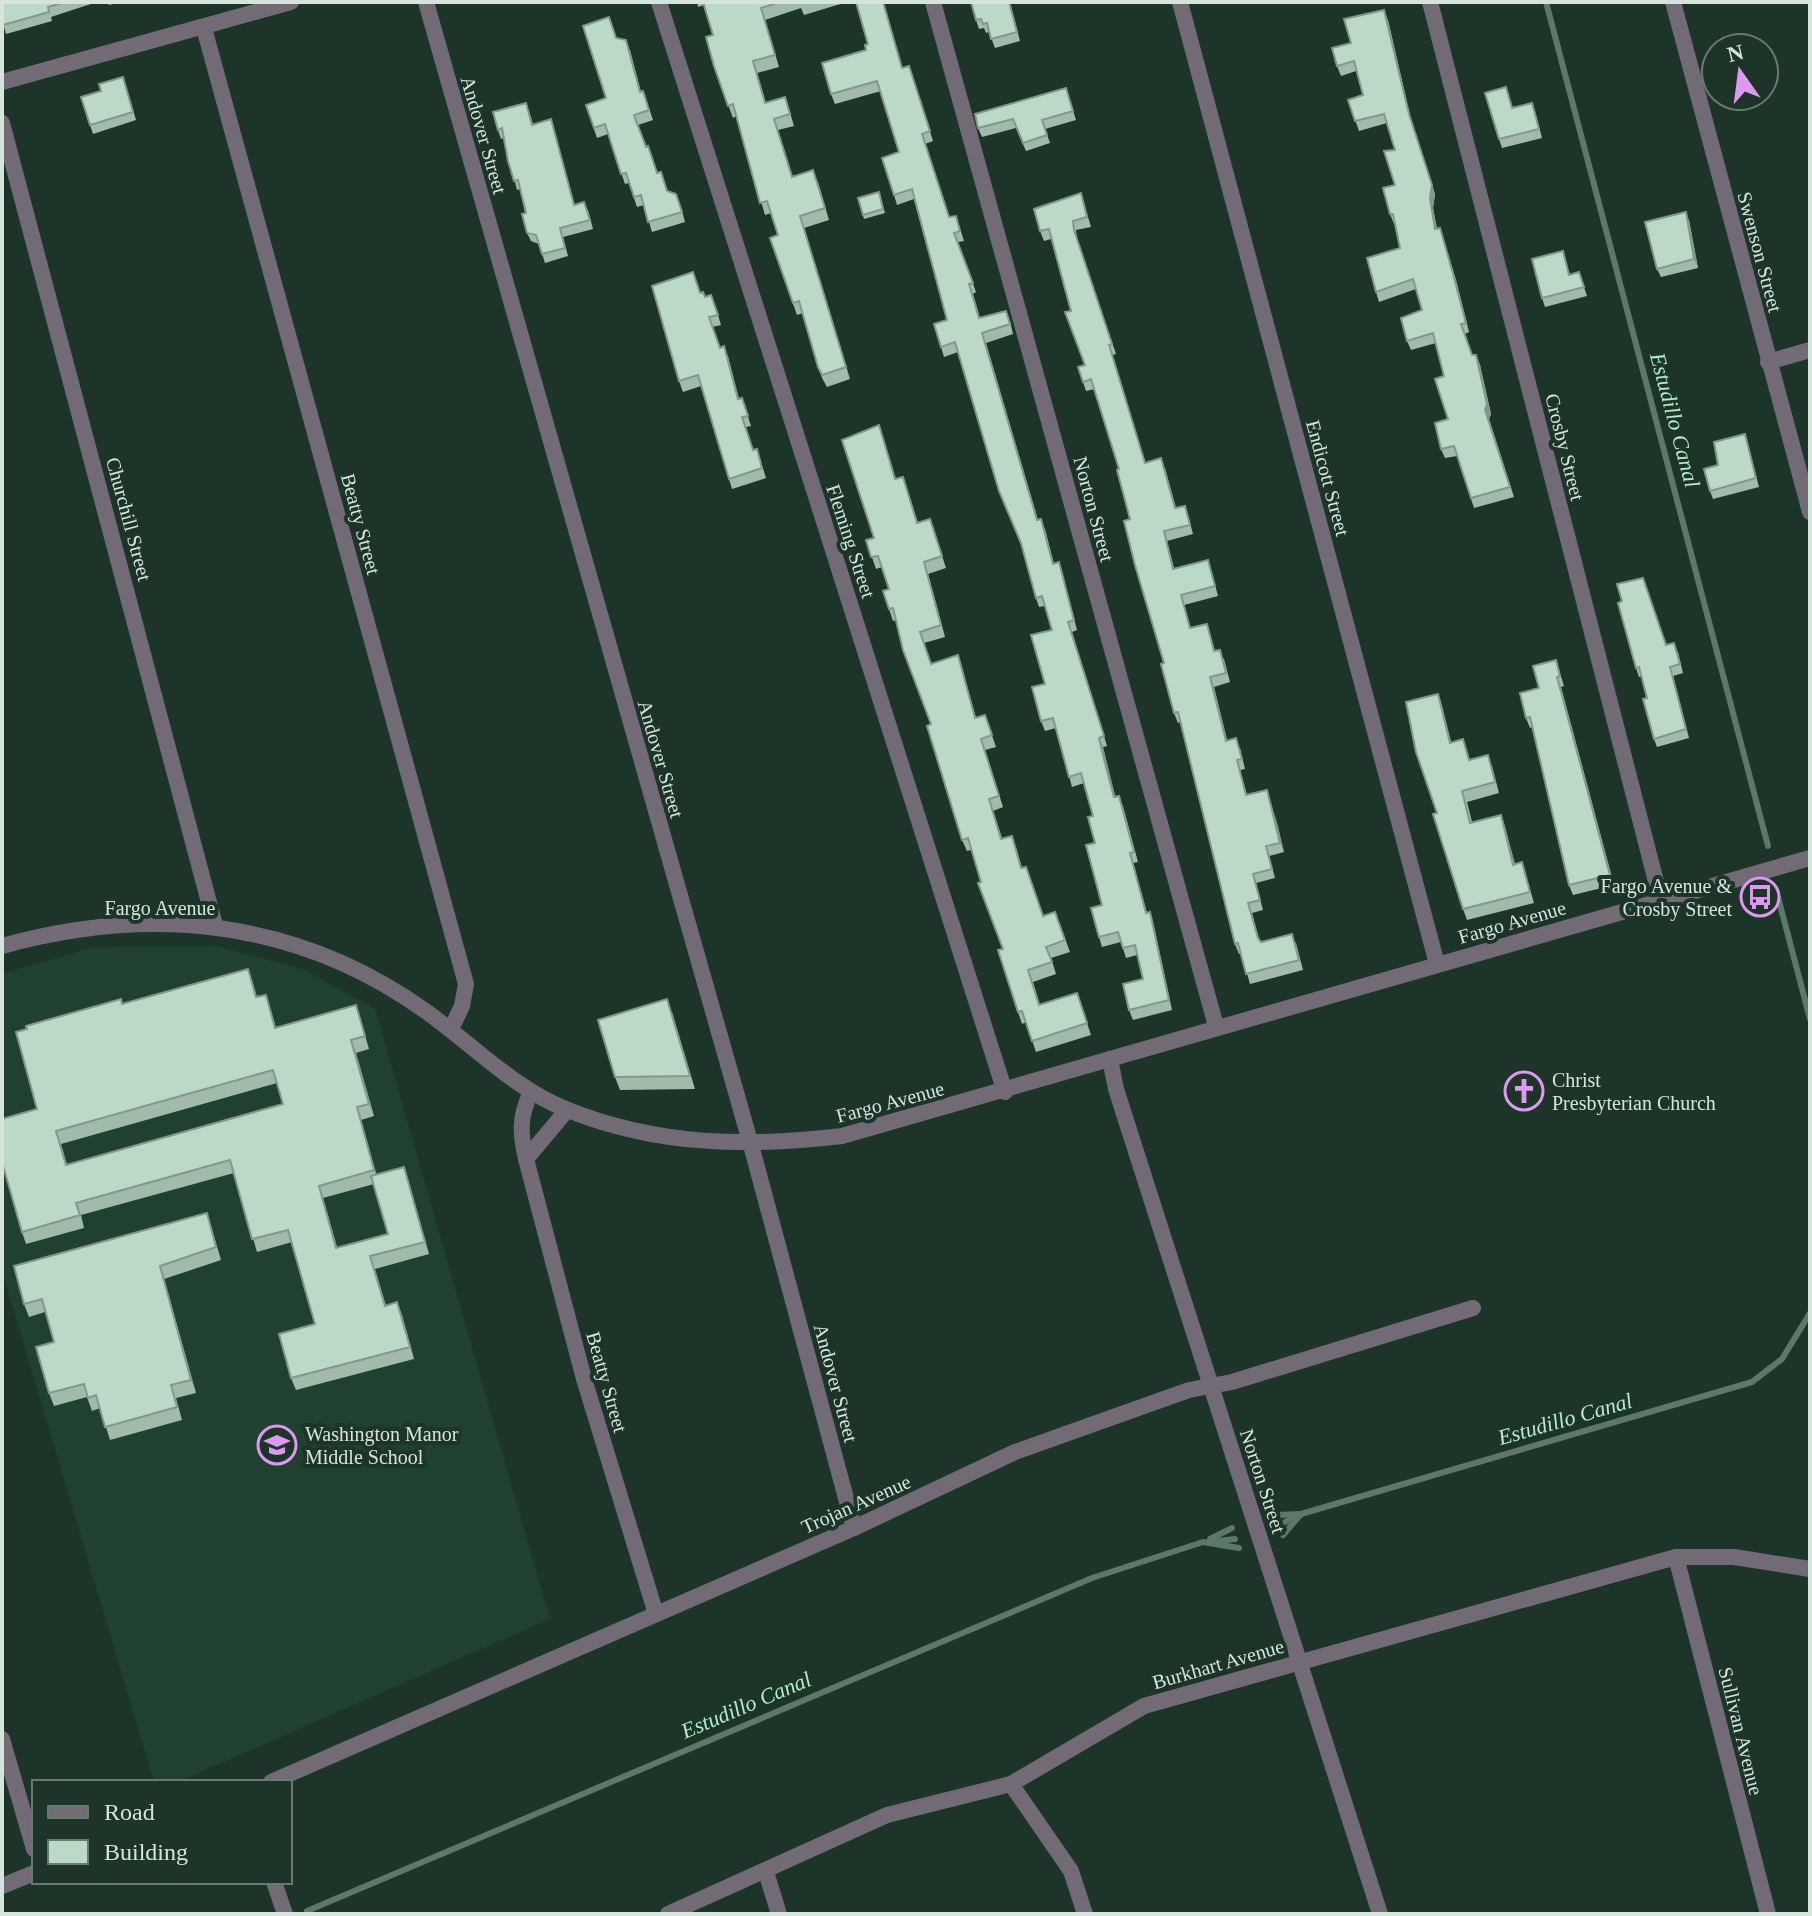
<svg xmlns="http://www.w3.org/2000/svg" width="1812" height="1916" font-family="'Times New Roman',serif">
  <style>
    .built { fill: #204030 }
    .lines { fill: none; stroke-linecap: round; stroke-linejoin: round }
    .stream { stroke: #5c7868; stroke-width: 6 }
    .minor { stroke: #726a74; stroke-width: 16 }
    .tertiary { stroke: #726a74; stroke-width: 16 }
    .wall { fill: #a1bbab; fill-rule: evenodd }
    .shaded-wall { fill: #83988b }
    .building { fill: #bbd9c7; stroke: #83988b; stroke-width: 2; fill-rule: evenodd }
    .labels { text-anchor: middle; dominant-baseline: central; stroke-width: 8; stroke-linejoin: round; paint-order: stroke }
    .street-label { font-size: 20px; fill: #d6e5dc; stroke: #1c3528 }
    .poi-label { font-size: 20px; fill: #d6e5dc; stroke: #1c3528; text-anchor: start }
    .water-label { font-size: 22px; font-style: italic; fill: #b4ebcb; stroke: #1c3528 }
  </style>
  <rect width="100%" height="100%" fill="#1c3528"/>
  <polygon class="built" points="217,946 305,970 375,1009 550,1619 178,1782 154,1782 2,1271 2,974 94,947"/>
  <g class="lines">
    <g class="stream">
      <polyline points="1546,2 1768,846"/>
      <polyline points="1778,897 1810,1019"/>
      <polyline points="1277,1515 1301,1514"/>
      <polyline points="1280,1525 1297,1515"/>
      <polyline points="1283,1535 1301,1514 1752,1382 1782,1359 1810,1313"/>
      <polyline points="1210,1539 1232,1528"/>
      <polyline points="1211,1542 1235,1539"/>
      <polyline points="307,1911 1092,1578 1203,1542 1239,1548"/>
    </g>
    <g class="minor">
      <polyline points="426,2 751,1145 854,1528"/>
      <polyline points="659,2 1005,1092"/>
      <polyline points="933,2 1216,1026"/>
      <polyline points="1180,2 1437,964"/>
      <polyline points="1430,2 1661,901"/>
      <polyline points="1673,2 1810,512"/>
      <polyline points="204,28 466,984 462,1006 451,1029"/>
      <polyline points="2,123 215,925"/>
      <polyline points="1768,362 1810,350"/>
      <path d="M2,946C151,905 296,919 424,1010C471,1043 514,1089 568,1110C658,1146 748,1147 842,1136L1810,858"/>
      <polyline points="1110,1059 1116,1089 1380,1914"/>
      <path d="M531,1092C519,1117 520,1133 526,1159L584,1379L656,1614"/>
      <polyline points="526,1159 567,1110"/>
      <polyline points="1676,1557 1768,1914"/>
      <polyline points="2,1739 34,1849"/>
      <polyline points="271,1782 854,1528 1015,1452 1189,1390 1232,1382 1473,1308"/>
      <polyline points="1011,1784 1071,1871 1085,1914"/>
      <polyline points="766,1872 779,1914"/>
      <polyline points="274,1882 285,1914"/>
      <polyline points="2,1886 34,1873"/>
      <polyline points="668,1914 887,1815 1011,1784 1144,1706 1676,1557 1734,1557 1810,1569"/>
    </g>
    <polyline class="tertiary" points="2,82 291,2"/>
  </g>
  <g class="wall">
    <polygon points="2,2 97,2 51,17 52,21 6,34 4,27 2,28"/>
    <polygon points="108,2 121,2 109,5"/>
    <polygon points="697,2 847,2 804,15 801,8 765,20 779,67 757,73 766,103 789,109 794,126 778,130 793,177 818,182 829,220 804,228 850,379 827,387 822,378 803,313 797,315 770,238 778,235 771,213 765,215 736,116 733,118 714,66 713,35 704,5 698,7"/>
    <polygon points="1010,2 1020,41 995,48 989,32 986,33 984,28 979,29 976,20"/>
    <polygon points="1388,20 1412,124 1435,194 1433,208 1437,229 1443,238 1456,280 1469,332 1465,334 1472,355 1476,355 1480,365 1491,414 1489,419 1514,497 1474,508 1457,456 1445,458 1441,449 1448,419 1444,376 1436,343 1411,350 1407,341 1422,310 1416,289 1379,302 1376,292 1400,248 1395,223 1394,224 1390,214 1395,185 1395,150 1387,123 1359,131 1348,100 1363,95 1356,71 1341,76 1337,66 1351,43"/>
    <polygon points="617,38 630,50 641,92 643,91 653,120 638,125 646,147 657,173 668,191 680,204 685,222 652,232 644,205 637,207 629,183 625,184 608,134 597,138 586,105 606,98"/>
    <polygon points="868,44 903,68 909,66 933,141 925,144 949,217 959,225 964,241 958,242 976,292 973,294 980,318 1010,321 1013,334 986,343 1038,520 1045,529 1054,564 1062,572 1077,630 1072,632 1107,746 1103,747 1110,777 1115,797 1123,806 1138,862 1133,863 1147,913 1150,912 1153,922 1172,1010 1133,1020 1129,1010 1143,979 1137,955 1126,958 1121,942 1102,947 1099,937 1102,905 1095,843 1093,816 1084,783 1072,787 1056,728 1045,731 1041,721 1052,630 1045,606 1039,607 1036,598 1022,547 958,352 944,357 941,347 947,320 914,199 897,205 894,195 899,152 881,91 835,104 831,94 866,50"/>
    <polygon points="123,77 136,120 93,134 90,125 101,91"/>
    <polygon points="1506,87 1513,108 1535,111 1542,138 1502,148 1499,139"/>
    <polygon points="1066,88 1076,120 1045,129 1050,143 1026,151 1016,128 982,137 978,128"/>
    <polygon points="529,111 533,124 551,119 574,204 588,210 593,229 563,237 568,256 545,263 539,244 531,241 527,233 526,213 520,189 517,190 504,138 501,139 498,130"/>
    <polygon points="879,192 885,213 864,219 858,198"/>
    <polygon points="1081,193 1091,227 1076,230 1077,240 1116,354 1112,355 1145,462 1165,468 1176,508 1188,515 1193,534 1167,541 1174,568 1211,570 1218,596 1184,605 1190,628 1207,624 1215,651 1224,659 1230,682 1214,687 1227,741 1240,748 1245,769 1240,770 1247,795 1267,790 1284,852 1269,856 1275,878 1256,883 1263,910 1252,913 1259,939 1261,942 1296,943 1303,970 1250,984 1241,953 1239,954 1235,944 1180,722 1178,723 1174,713 1164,663 1119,469 1095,389 1086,391 1083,382 1085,365 1051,239 1044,241 1040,231"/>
    <polygon points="1689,220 1698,268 1661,277 1657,269"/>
    <polygon points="1563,251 1570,275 1579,272 1587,296 1545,307 1542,298"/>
    <polygon points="700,293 715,305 721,325 712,327 720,348 728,356 739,399 742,398 751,426 746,427 753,450 757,449 766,478 732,489 701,386 683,392 679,381"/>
    <polygon points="879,425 896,479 903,477 918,523 930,519 946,568 928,574 945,637 924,643 931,664 958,655 976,718 985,715 996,747 985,750 1003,807 993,811 1002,838 1016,847 1022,868 1043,916 1055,912 1070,952 1051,958 1056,974 1033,982 1040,1005 1077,993 1091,1035 1036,1052 1026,1022 1022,1024 1018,1012 1003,949 971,850 967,851 962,840 931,724 896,620 893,621 889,609 889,589 882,567 876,569 866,540 874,538"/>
    <polygon points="1745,434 1759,487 1713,499 1710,491 1718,465"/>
    <polygon points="1666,645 1678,652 1683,673 1673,676 1689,738 1657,747 1654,739 1647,698 1642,676 1639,677 1636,668"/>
    <polygon points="1556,660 1564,686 1561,687 1614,885 1573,895 1569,885 1533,727 1530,728 1526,718 1539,688"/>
    <polygon points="1438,694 1451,742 1463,739 1470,760 1492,766 1499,793 1467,802 1472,822 1501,815 1515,864 1522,862 1534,903 1467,920 1463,909"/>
    <path d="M252,981L257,997L266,995L276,1028L356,1005L369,1049L356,1053L374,1116L361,1120L376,1174L404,1167L429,1254L375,1269L386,1306L402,1315L414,1359L296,1390L291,1378L315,1324L292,1242L257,1252L234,1173L81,1215L84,1228L26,1244L22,1232L37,1109L122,1004ZM277,1083L283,1104L67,1165L61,1144ZM374,1184L388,1234L337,1248L323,1198Z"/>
    <polygon points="672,1012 695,1089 620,1090 615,1077"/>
    <polygon points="211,1226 221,1260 164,1279 196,1393 176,1398 182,1420 110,1440 100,1408 92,1411 87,1397 54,1406 49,1393 54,1342 45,1312 29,1317 24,1304"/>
  </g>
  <g class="shaded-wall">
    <polygon points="1384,10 1388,20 1412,124 1435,194 1433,208 1439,239 1435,229"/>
    <polygon points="1686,212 1689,220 1698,268 1694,259"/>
    <polygon points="1440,228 1456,280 1469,332 1466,323"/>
    <polygon points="1476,355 1480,365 1491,414 1489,419 1514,497 1485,410"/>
    <polygon points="924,562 928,574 945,637 941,625"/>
    <polygon points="958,655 962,667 979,730 975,718"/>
    <polygon points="1670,667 1673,676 1689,738 1686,729"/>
    <polygon points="1210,677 1214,687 1230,751 1226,741"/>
    <polygon points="1557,677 1561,687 1614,885 1610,875"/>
    <polygon points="1438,694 1442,705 1454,754 1450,743"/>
    <polygon points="1099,738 1103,747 1118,807 1114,797"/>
    <polygon points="1267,790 1278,826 1284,852 1280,843"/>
    <polygon points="1501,815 1505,826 1518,876 1513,865"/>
    <polygon points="1150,912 1153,922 1172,1010 1169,1000"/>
    <polygon points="351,1040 356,1053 374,1116 369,1104"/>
    <polygon points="357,1107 361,1120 379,1183 374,1170"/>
    <polygon points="404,1167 408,1179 429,1254 425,1242"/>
    <polygon points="319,1186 323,1198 341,1261 336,1248"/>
    <polygon points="160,1266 164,1279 196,1393 191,1380"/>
    <polygon points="397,1302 402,1315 414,1359 410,1347"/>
  </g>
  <g class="building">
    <polygon points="2,2 65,2 48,7 49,12 3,25"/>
    <polygon points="703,2 780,2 761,8 775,55 753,61 765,103 785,97 790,114 774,119 792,177 813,170 825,208 800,216 846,367 822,375 818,367 799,301 793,303 770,238 778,235 767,201 760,203 733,104 728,106 714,66 706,37 713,35"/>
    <polygon points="856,2 883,2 902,68 909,66 930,131 922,134 949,217 956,216 960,231 954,233 973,283 969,284 979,318 1006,311 1010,324 982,333 1037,520 1041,519 1053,564 1059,562 1074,620 1068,622 1104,736 1099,738 1106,767 1114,797 1119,796 1134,852 1130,853 1146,913 1150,912 1169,1000 1129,1010 1123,984 1143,979 1135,945 1123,948 1118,932 1099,937 1091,908 1102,905 1086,845 1095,843 1088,817 1093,816 1081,773 1069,777 1053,718 1041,721 1032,687 1045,684 1031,635 1052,630 1042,596 1036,598 1021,543 999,491 955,342 941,347 934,324 947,320 912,189 894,195 882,158 899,152 877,81 831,94 822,63 866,50 865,45 868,44"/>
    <polygon points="971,2 1009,2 1017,32 991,39 987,23 983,24 981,19 976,20"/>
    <polygon points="1384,10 1409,114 1432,185 1430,198 1435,229 1440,228 1452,270 1466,323 1461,324 1472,355 1476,355 1487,404 1485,410 1510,487 1471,498 1454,446 1441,449 1435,423 1448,419 1435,379 1444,376 1433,333 1407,341 1401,318 1422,310 1413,279 1376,292 1367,258 1400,248 1393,214 1390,214 1383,188 1395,185 1384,151 1395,150 1384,114 1355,121 1348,100 1363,95 1354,61 1337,66 1332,48 1351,43 1344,19"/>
    <polygon points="609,17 616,38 626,40 640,92 643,91 649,110 634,115 646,147 648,146 657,173 661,172 667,191 676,194 682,212 648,222 641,195 634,197 626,173 621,174 605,124 594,128 586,105 606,98 583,26"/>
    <polygon points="123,77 133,112 90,125 81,97 101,91 99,84"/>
    <polygon points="1506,87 1512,108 1532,103 1539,129 1499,139 1485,93"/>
    <polygon points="1066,88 1073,111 1042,120 1047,135 1023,143 1013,119 978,128 975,114"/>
    <polygon points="526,103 532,125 551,119 574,205 584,202 590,220 560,228 565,248 542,254 536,235 527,233 522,214 526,213 518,180 514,181 508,161 502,128 498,130 493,112"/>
    <polygon points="879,192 883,209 863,215 858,198"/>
    <polygon points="1081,193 1087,217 1073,221 1074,230 1112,344 1109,345 1145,463 1161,458 1175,508 1185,506 1190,525 1164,531 1173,569 1208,560 1215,586 1181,595 1190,628 1207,624 1214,651 1220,650 1226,673 1210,677 1226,741 1236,738 1242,759 1237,760 1246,795 1267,790 1280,843 1266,846 1272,869 1253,874 1260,900 1248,903 1258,938 1261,942 1292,934 1299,960 1246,974 1238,943 1235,944 1178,712 1174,713 1161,664 1164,663 1135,565 1124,521 1130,519 1117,470 1119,469 1091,379 1083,382 1078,367 1085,365 1065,312 1071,311 1049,229 1040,231 1034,209"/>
    <polygon points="1686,212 1694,259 1657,269 1645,222"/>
    <polygon points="1563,251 1569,275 1579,272 1584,287 1542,298 1532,259"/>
    <polygon points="693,272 700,293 703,292 705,297 711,295 718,315 709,317 720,348 724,346 738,399 742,398 748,416 742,417 753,450 757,449 762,468 729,479 698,375 679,381 652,286"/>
    <polygon points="879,425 895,479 903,477 917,523 930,519 942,556 924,562 941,625 920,632 931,664 958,655 975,718 985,715 992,735 981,739 999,796 989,799 1001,839 1012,836 1021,868 1026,867 1043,916 1055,912 1065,940 1046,947 1052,962 1028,970 1039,1005 1077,993 1087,1023 1032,1041 1022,1011 1018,1012 998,950 1003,949 978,883 981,882 968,838 962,840 927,726 931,724 903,650 893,608 889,609 883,591 889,589 878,556 871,557 866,540 874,538 842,440"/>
    <polygon points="1745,434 1756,478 1710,491 1704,469 1718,465 1714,442"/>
    <polygon points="1643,578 1666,645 1674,643 1680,664 1670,667 1686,729 1654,739 1643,699 1647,698 1639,667 1636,668 1618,603 1622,601 1617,584"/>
    <polygon points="1556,660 1560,676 1557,677 1610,875 1569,885 1530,717 1526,718 1520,693 1539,688 1533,666"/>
    <polygon points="1438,694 1450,743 1463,739 1469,760 1488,755 1495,782 1462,791 1470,823 1501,815 1513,865 1522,862 1530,892 1463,909 1433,814 1437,813 1416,752 1406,702"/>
    <path d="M248,969L256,997L266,995L275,1028L356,1005L365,1036L351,1040L369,1104L357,1107L374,1170L319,1186L336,1248L388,1234L371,1176L404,1167L425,1242L370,1256L385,1306L397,1302L410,1347L291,1378L279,1334L315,1324L288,1230L252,1239L230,1160L76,1203L80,1215L22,1232L2,1162V1119L37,1109L16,1032L27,1029L26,1026L121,999L122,1004ZM273,1070L283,1104L66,1165L56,1131Z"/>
    <polygon points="667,999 690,1076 615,1077 598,1020"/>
    <polygon points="207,1213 216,1247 160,1266 191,1380 171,1385 177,1407 105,1427 96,1395 88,1398 84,1384 49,1393 36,1347 54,1342 42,1299 24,1304 14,1266"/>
  </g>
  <defs>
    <g id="bus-ring" transform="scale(2)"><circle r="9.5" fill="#1c3528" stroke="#de98f2" stroke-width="1.5"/><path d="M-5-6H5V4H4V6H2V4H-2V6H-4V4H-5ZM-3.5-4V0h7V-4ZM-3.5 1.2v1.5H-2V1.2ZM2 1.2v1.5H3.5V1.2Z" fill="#de98f2"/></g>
    <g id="church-ring" transform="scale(2)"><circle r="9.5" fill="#1c3528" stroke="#de98f2" stroke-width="1.5"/><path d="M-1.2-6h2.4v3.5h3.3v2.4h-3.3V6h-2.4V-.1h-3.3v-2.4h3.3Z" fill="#de98f2"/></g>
    <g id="school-ring" transform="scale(2)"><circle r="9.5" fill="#1c3528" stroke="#de98f2" stroke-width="1.5"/><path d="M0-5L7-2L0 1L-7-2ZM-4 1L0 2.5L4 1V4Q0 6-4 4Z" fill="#de98f2"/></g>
  </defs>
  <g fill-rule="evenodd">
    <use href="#bus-ring" x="1760" y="897"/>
    <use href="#church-ring" x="1524" y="1091"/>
    <use href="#school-ring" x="277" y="1445"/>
  </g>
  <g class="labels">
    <g class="street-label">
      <text transform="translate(484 135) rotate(74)">Andover Street</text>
      <text transform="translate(1760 252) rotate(75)">Swenson Street</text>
      <text transform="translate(1565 447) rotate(76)">Crosby Street</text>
      <text transform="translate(1328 478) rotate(75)">Endicott Street</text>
      <text transform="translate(1094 509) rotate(75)">Norton Street</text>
      <text transform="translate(129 519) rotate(75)">Churchill Street</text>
      <text transform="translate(361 524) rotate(75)">Beatty Street</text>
      <text transform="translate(851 541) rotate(72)">Fleming Street</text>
      <text transform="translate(661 759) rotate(74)">Andover Street</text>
      <text x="160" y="908">Fargo Avenue</text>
      <text transform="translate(1512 922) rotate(-16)">Fargo Avenue</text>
      <text transform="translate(890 1102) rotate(-15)">Fargo Avenue</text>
      <text transform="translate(607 1382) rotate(74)">Beatty Street</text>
      <text transform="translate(836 1383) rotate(75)">Andover Street</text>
      <text transform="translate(1263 1481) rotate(72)">Norton Street</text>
      <text transform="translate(856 1504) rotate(-24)">Trojan Avenue</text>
      <text transform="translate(1218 1664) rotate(-16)">Burkhart Avenue</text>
      <text transform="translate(1741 1731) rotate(76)">Sullivan Avenue</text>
    </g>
    <g class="poi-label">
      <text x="1732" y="886" text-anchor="end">Fargo Avenue &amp;<tspan x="1732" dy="23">Crosby Street</tspan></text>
      <text x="1552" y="1080">Christ<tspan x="1552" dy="23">Presbyterian Church</tspan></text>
      <text x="305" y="1434">Washington Manor<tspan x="305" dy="23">Middle School</tspan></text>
    </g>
    <g class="water-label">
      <text transform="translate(1675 420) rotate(75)">Estudillo Canal</text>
      <text transform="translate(1565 1419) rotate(-16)">Estudillo Canal</text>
      <text transform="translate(746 1705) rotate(-23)">Estudillo Canal</text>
    </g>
  </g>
  <rect width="1812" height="1916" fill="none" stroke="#d6e5dc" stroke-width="8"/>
  <rect x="32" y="1780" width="260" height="104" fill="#1c3528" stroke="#667b70" stroke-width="2"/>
  <rect x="48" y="1806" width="40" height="12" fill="#726a74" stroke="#667b70" stroke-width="2"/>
  <text x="104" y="1820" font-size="24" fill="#d6e5dc">Road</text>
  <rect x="48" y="1840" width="40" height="24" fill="#bbd9c7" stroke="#667b70" stroke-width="2"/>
  <text x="104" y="1860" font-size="24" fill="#d6e5dc">Building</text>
  <g transform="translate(1740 72) rotate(346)"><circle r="38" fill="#1c3528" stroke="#667b70" stroke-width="2"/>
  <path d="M0-6L14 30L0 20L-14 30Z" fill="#de98f2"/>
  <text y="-12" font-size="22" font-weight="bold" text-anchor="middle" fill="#d6e5dc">N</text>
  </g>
</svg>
